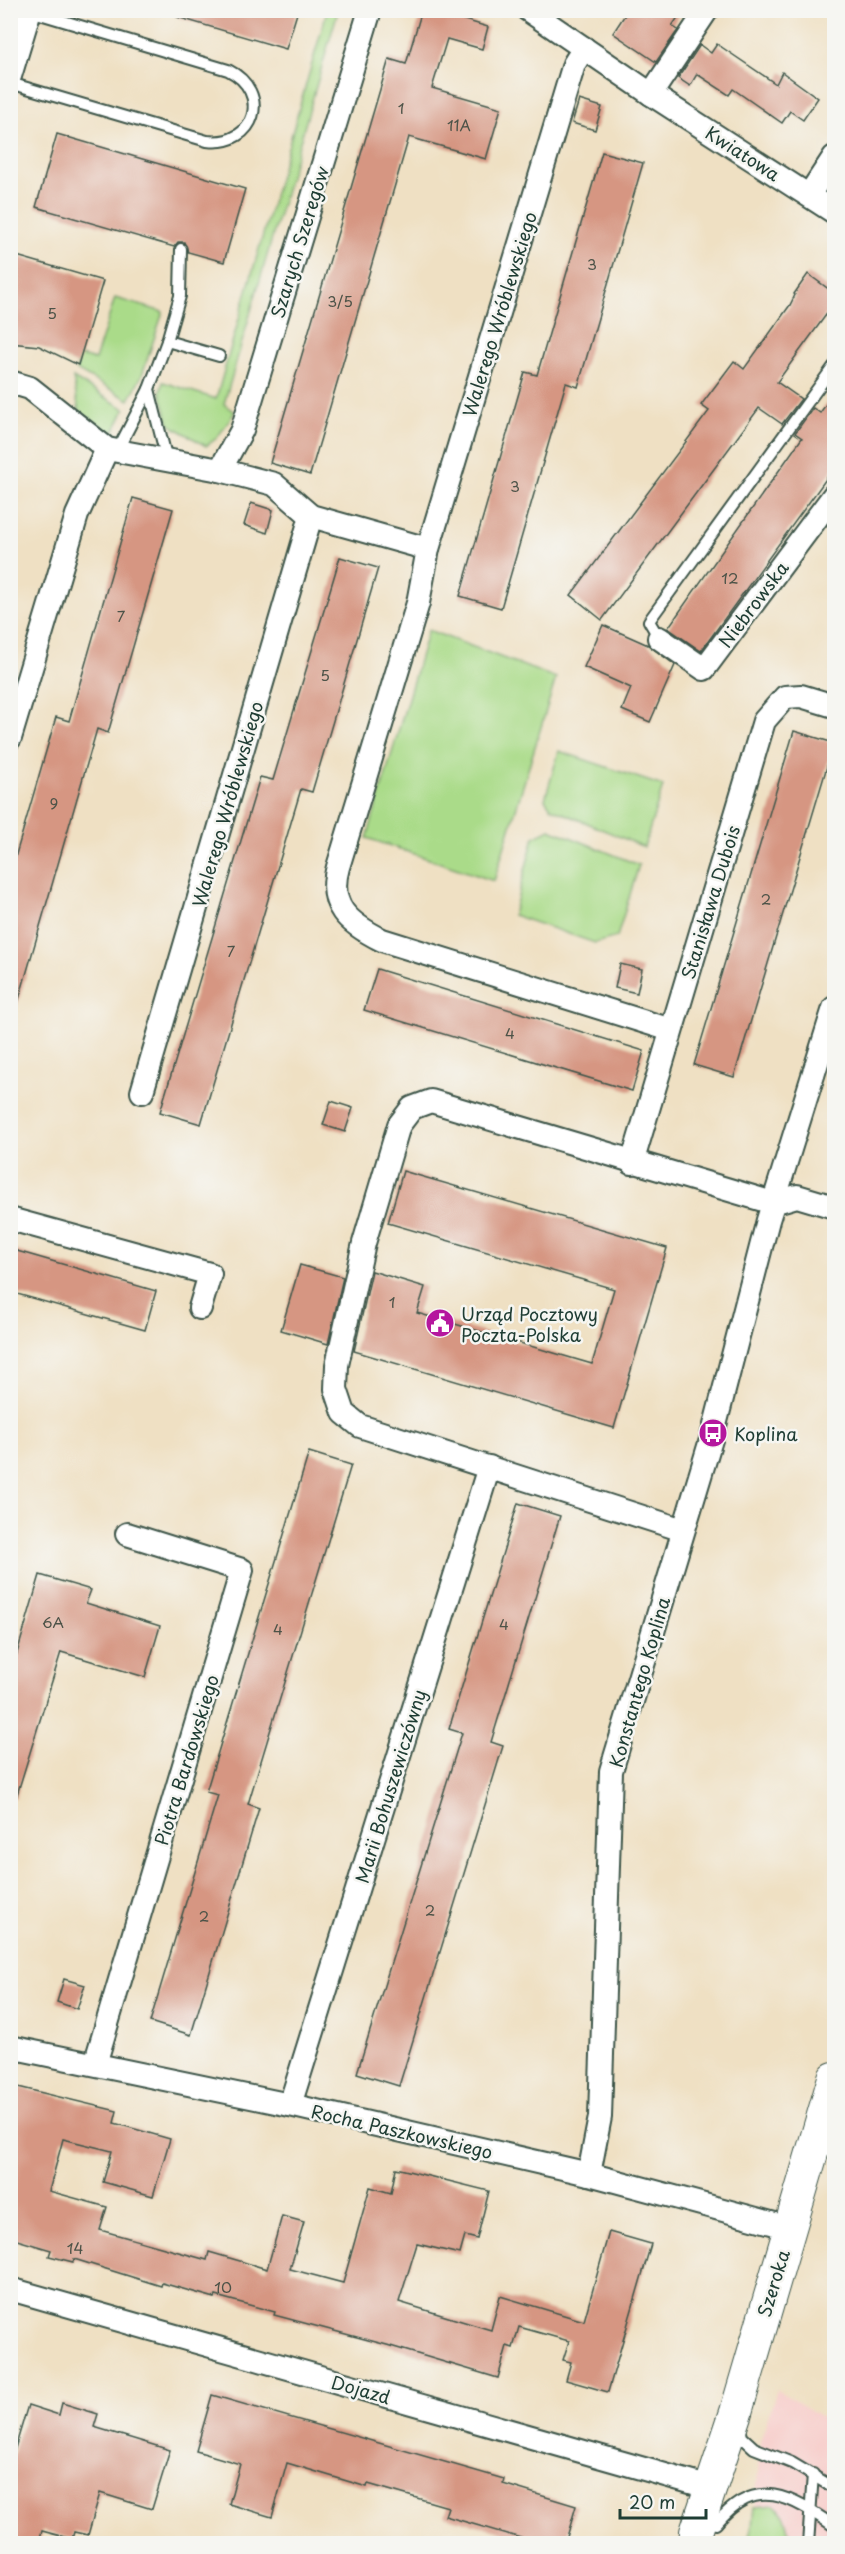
<svg xmlns="http://www.w3.org/2000/svg" width="845" height="2554" font-family="'Playpen Sans',sans-serif">
  <style>
    .built { fill: #f7d0cd }
    .green { fill: #aadb89; stroke: #648c5e; stroke-width: 1.5 }
    .building { fill: #d69682 }
    .lines { fill: none; stroke-linecap: round; stroke-linejoin: round }
    .lane-casing { stroke: #3e5549; stroke-width: 14 }
    .street-casing { stroke: #3e5549; stroke-width: 26 }
    .secondary-casing { stroke: #3e5549; stroke-width: 34 }
    .lane { stroke: #fff; stroke-width: 10 }
    .street { stroke: #fff; stroke-width: 22 }
    .secondary { stroke: #fff; stroke-width: 32 }
    .labels { text-anchor: middle; dominant-baseline: central; stroke-width: 5; stroke-linejoin: round; paint-order: stroke }
    .number-label { font-size: 15px; fill: #4d5348 }
    .street-label { font-size: 18px; fill: #1f3d34; stroke: #f6f6f2 }
    .poi-label { font-size: 18px; fill: #1f3d34; stroke: #f6f6f2; text-anchor: start }
  </style>
  <rect width="100%" height="100%" fill="#f6f6f2"/>
  <filter id="ink" filterUnits="userSpaceOnUse"><feTurbulence type="fractalNoise" baseFrequency=".0167" numOctaves="2"/><feDisplacementMap in="SourceGraphic" scale="12" xChannelSelector="R" yChannelSelector="G"/><feConvolveMatrix kernelMatrix="1 2 1 2 8 2 1 2 1" color-interpolation-filters="sRGB"/></filter>
  <filter id="wash" filterUnits="userSpaceOnUse"><feTurbulence type="fractalNoise" baseFrequency=".008" numOctaves="4" result="noise"/><feDisplacementMap in="SourceGraphic" scale="24" xChannelSelector="R" yChannelSelector="G"/><feGaussianBlur stdDeviation="1.35" result="paint"/><feColorMatrix in="noise" values="0 0 0 0 0 0 0 0 0 0 0 0 0 0 0 0 0 1.4 0 .05"/><feComposite in="paint" operator="in"/></filter>
  <g filter="url(#wash)">
    <rect width="100%" height="100%" fill="#efe0c3"/>
    <polygon class="built" points="777,2390 834,2424 834,2543 753,2544 760,2441"/>
    <g class="green">
      <polygon points="327,11 338,11 224,404 235,412 217,438 206,446 169,424 160,392 163,382 216,399"/>
      <polygon points="115,298 163,312 142,375 129,400 76,370 80,356 95,360"/>
      <polygon points="73,378 125,409 113,434 79,411"/>
      <polygon points="428,630 556,678 494,881 367,838"/>
      <polygon points="559,751 663,786 644,847 551,808 545,799"/>
      <polygon points="550,829 639,865 617,937 595,943 513,915 534,837"/>
      <path d="M774,2505C787,2514 790,2529 790,2543H747L752,2526L754,2507Z"/>
    </g>
    <g id="blocks">
      <g class="building">
        <polygon points="177,10 298,10 286,49 177,17"/>
        <polygon points="422,10 431,10 488,27 482,49 447,39 432,88 501,108 486,159 409,137 310,475 270,463 389,59 406,64"/>
        <polygon points="628,10 683,10 672,26 678,30 656,62 613,33"/>
        <polygon points="717,44 776,84 782,72 818,98 803,120 790,111 782,123 733,89 729,95 697,74 690,86 678,78 700,45 711,53"/>
        <polygon points="579,100 602,107 595,130 572,123"/>
        <polygon points="57,134 245,189 224,262 188,252 184,242 178,242 174,247 36,207"/>
        <polygon points="602,152 643,163 578,387 566,383 501,608 460,596 525,372 537,375"/>
        <polygon points="10,254 103,281 78,365 39,346 10,343"/>
        <polygon points="808,274 834,293 834,304 777,382 801,399 782,424 759,408 602,620 571,595 709,411 701,405 734,361 744,369 790,305 795,295 794,294"/>
        <polygon points="834,393 834,468 701,651 668,628 802,438 795,433 813,408 820,413"/>
        <polygon points="133,498 173,509 108,733 97,729 17,1006 10,1005 10,875 56,717 69,721"/>
        <polygon points="251,503 273,510 267,533 244,525"/>
        <polygon points="340,557 378,568 312,792 301,789 201,1124 160,1112 260,777 273,780"/>
        <polygon points="603,625 648,645 675,665 650,722 622,710 631,688 584,667"/>
        <polygon points="794,731 834,743 734,1077 694,1065"/>
        <polygon points="620,964 642,969 637,993 615,988"/>
        <polygon points="377,969 644,1051 632,1091 364,1010"/>
        <polygon points="331,1101 353,1108 345,1132 323,1125"/>
        <polygon points="403,1171 667,1248 614,1428 354,1351 372,1271 425,1287 417,1313 592,1364 614,1289 388,1223"/>
        <polygon points="10,1249 156,1291 145,1330 10,1292"/>
        <polygon points="300,1265 343,1277 328,1344 281,1330"/>
        <polygon points="309,1452 351,1465 248,1804 259,1808 191,2035 150,2022 218,1795 206,1792"/>
        <polygon points="518,1503 560,1516 491,1742 503,1746 399,2086 357,2073 462,1733 449,1729"/>
        <polygon points="40,1575 91,1590 86,1603 160,1626 145,1677 61,1652 16,1798 10,1797 10,1677"/>
        <polygon points="64,1979 85,1985 77,2009 57,2002"/>
        <polygon points="10,2085 117,2111 114,2123 170,2139 153,2196 103,2182 112,2151 63,2139 49,2191 107,2207 100,2230 207,2260 209,2252 267,2269 282,2216 304,2222 290,2269 343,2283 370,2187 391,2193 396,2168 489,2191 477,2239 465,2236 460,2254 417,2244 399,2302 491,2330 500,2296 584,2321 609,2232 651,2244 608,2392 566,2380 571,2362 563,2360 569,2341 519,2327 513,2348 507,2346 498,2378 387,2345 274,2315 275,2312 216,2296 215,2298 162,2283 161,2286 74,2259 73,2262 49,2256 51,2250 10,2238"/>
        <polygon points="212,2395 504,2479 503,2484 576,2506 565,2544 541,2544 466,2522 445,2516 448,2507 368,2484 367,2487 287,2463 272,2517 229,2504 240,2464 196,2451"/>
        <polygon points="62,2403 98,2414 94,2427 170,2450 152,2509 100,2493 88,2535 74,2532 72,2539 42,2531 38,2544 10,2544 10,2465 28,2405 59,2415"/>
      </g>
    </g>
  </g>
  <g filter="url(#ink)">
    <use href="#blocks" fill-opacity="0" stroke="#3e5549" stroke-width="1.5"/>
    <g class="lines">
      <g class="lane-casing">
        <g id="lane">
          <path d="M10,83L207,141C256,147 272,92 228,70L30,11"/>
          <polyline points="167,341 180,296 181,249"/>
          <polyline points="117,451 149,389"/>
          <polyline points="167,460 149,389 167,341 219,356"/>
          <polyline points="659,638 649,621 834,366"/>
          <polyline points="740,2427 742,2437 754,2448 792,2463 834,2488"/>
          <path d="M716,2524C756,2474 791,2497 834,2526"/>
          <polyline points="808,2544 813,2474"/>
        </g>
      </g>
      <g class="street-casing">
        <g id="street">
          <polyline points="528,10 651,94 834,212"/>
          <polyline points="10,76 30,10"/>
          <polyline points="651,94 707,10"/>
          <polyline points="809,195 834,157"/>
          <polyline points="10,382 30,388 107,449 220,470 274,484 311,516 428,549 574,64 584,48"/>
          <polyline points="220,470 242,430 370,10"/>
          <path d="M428,549L418,603L338,867C327,906 348,923 382,940L671,1030"/>
          <polyline points="659,638 704,669 834,495"/>
          <polyline points="10,738 77,515 107,449"/>
          <polyline points="142,1092 311,516"/>
          <polyline points="632,1163 764,721 785,697 801,696 834,706"/>
          <polyline points="773,1203 797,1196 834,1207"/>
          <polyline points="10,1219 210,1274 200,1308"/>
          <polyline points="683,1530 360,1426 344,1413 336,1389 337,1365 364,1243 399,1125 412,1108 431,1101 773,1203"/>
          <polyline points="10,2047 290,2105 589,2174 790,2228"/>
          <polyline points="95,2064 242,1570 127,1534"/>
          <polyline points="290,2105 489,1467"/>
          <polyline points="589,2174 600,2117 611,1771 713,1433 768,1220 834,1008"/>
          <polyline points="10,2289 711,2488"/>
        </g>
      </g>
      <g class="secondary-casing">
        <polyline id="secondary" points="695,2544 696,2532 736,2412 834,2078"/>
      </g>
      <use href="#lane" class="lane"/>
      <use href="#street" class="street"/>
      <use href="#secondary" class="secondary"/>
    </g>
  </g>
  <defs>
    <g id="civic-disc" transform="scale(1.5)"><circle r="9.5" fill="#b5179e" stroke="#f6f6f2"/><path d="M-.6-6.5H3V-4.5H.6V-3L4-1V1h2V6H-6V1h2V-1L-.6-3ZM-1.2 2.5V6h2.4V2.5Z" fill="#fff"/></g>
    <g id="bus-disc" transform="scale(1.5)"><circle r="9.5" fill="#b5179e" stroke="#f6f6f2"/><path d="M-5-6H5V4H4V6H2V4H-2V6H-4V4H-5ZM-3.5-4V0h7V-4ZM-3.5 1.2v1.5H-2V1.2ZM2 1.2v1.5H3.5V1.2Z" fill="#fff"/></g>
  </defs>
  <g fill-rule="evenodd">
    <use href="#civic-disc" x="440" y="1323"/>
    <use href="#bus-disc" x="713" y="1433"/>
  </g>
  <g class="labels">
    <g class="number-label">
      <text x="401" y="107">1</text>
      <text x="459" y="124">11A</text>
      <text x="592" y="263">3</text>
      <text x="340" y="300">3/5</text>
      <text x="52" y="312">5</text>
      <text x="515" y="485">3</text>
      <text x="730" y="577">12</text>
      <text x="121" y="615">7</text>
      <text x="325" y="674">5</text>
      <text x="54" y="802">9</text>
      <text x="766" y="898">2</text>
      <text x="231" y="950">7</text>
      <text x="510" y="1032">4</text>
      <text x="392" y="1301">1</text>
      <text x="53" y="1621">6A</text>
      <text x="504" y="1623">4</text>
      <text x="278" y="1628">4</text>
      <text x="430" y="1909">2</text>
      <text x="204" y="1915">2</text>
      <text x="75" y="2247">14</text>
      <text x="223" y="2286">10</text>
    </g>
    <g class="street-label">
      <text transform="translate(743 153) rotate(33)">Kwiatowa</text>
      <text transform="translate(299 242) rotate(-73)">Szarych Szeregów</text>
      <text transform="translate(499 314) rotate(-73)">Walerego Wróblewskiego</text>
      <text transform="translate(753 604) rotate(-53)">Niebrowska</text>
      <text transform="translate(227 804) rotate(-74)">Walerego Wróblewskiego</text>
      <text transform="translate(710 902) rotate(-73)">Stanisława Dubois</text>
      <text transform="translate(639 1682) rotate(-74)">Konstantego Koplina</text>
      <text transform="translate(186 1760) rotate(-73)">Piotra Bardowskiego</text>
      <text transform="translate(390 1786) rotate(-73)">Marii Bohuszewiczówny</text>
      <text transform="translate(402 2131) rotate(13)">Rocha Paszkowskiego</text>
      <text transform="translate(773 2283) rotate(-73)">Szeroka</text>
      <text transform="translate(361 2389) rotate(16)">Dojazd</text>
    </g>
    <g class="poi-label">
      <text x="461" y="1313">Urząd Pocztowy<tspan x="461" dy="21">Poczta-Polska</tspan></text>
      <text x="734" y="1433">Koplina</text>
    </g>
  </g>
  <rect width="845" height="2554" fill="none" stroke="#f6f6f2" stroke-width="36"/>
  <path d="M620 2509v9h86v-9" fill="none" stroke="#1f3d34" stroke-width="3"/>
  <text x="629" y="2509" font-size="18" fill="#1f3d34" stroke="#f6f6f2" stroke-width="4.5" paint-order="stroke">20 m</text>
</svg>
